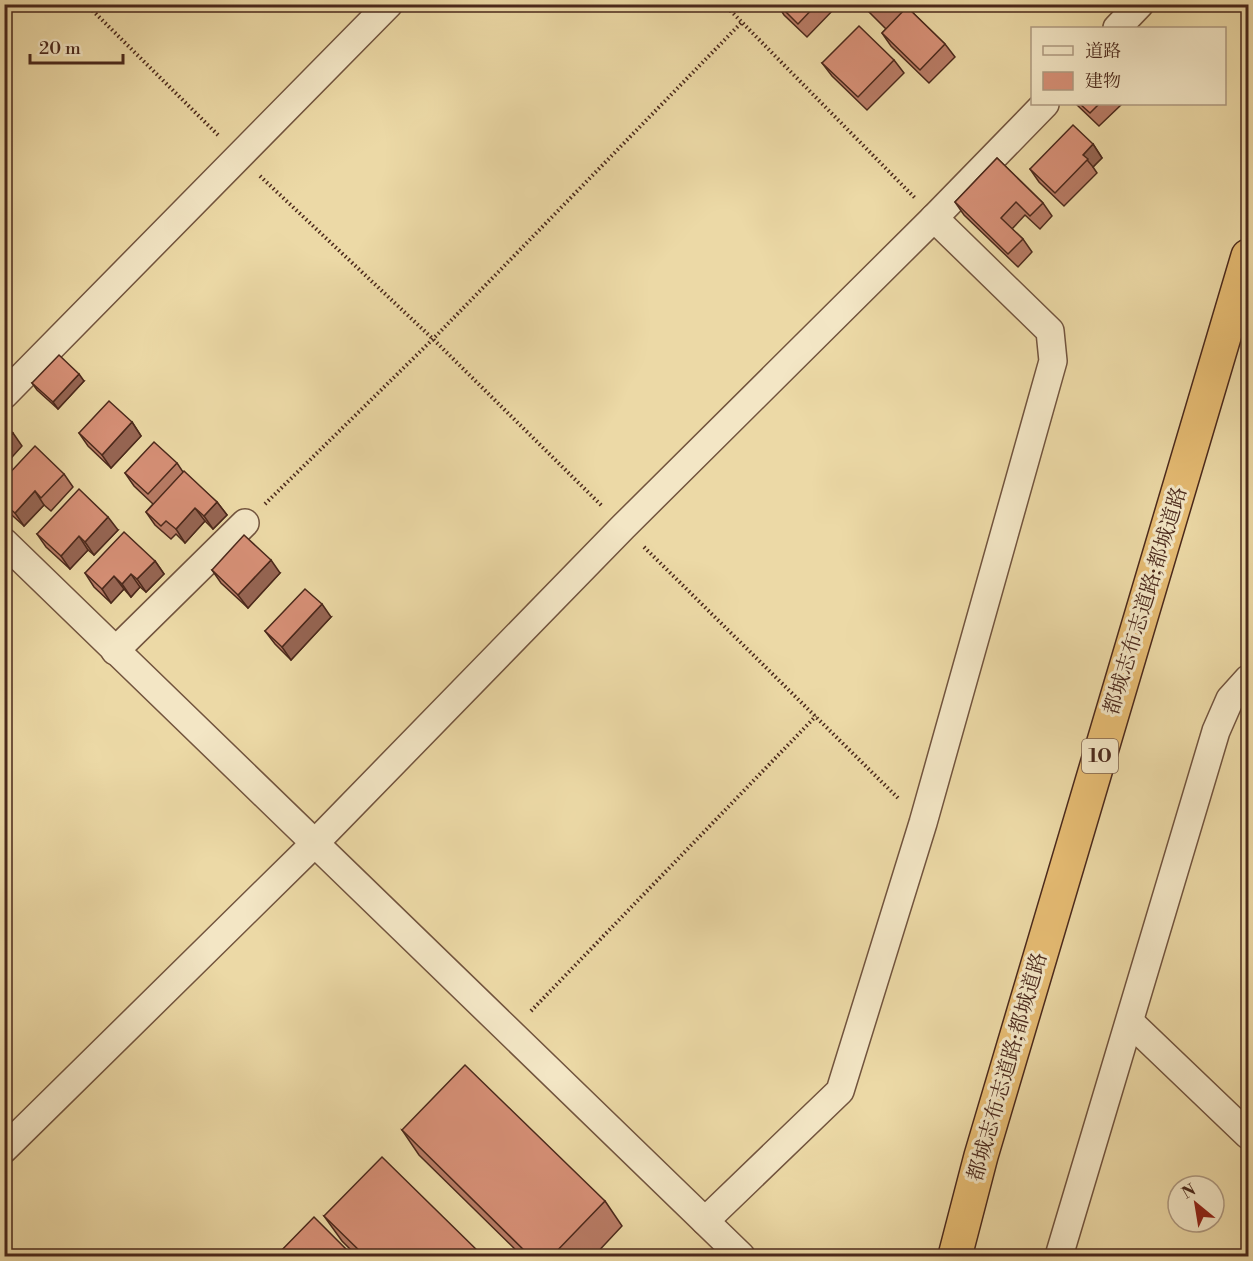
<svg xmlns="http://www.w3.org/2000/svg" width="1253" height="1261" font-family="'Libre Bodoni','Noto Serif JP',serif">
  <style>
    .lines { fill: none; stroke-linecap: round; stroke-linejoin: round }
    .minor-casing { stroke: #72543e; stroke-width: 30 }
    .motorway-casing { stroke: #4a281b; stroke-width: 36 }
    .path { stroke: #4a281b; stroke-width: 4; stroke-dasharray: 1.5 3; stroke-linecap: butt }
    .minor { stroke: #f3e6c5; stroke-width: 27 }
    .motorway { stroke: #e6bc73; stroke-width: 33 }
    .wall { fill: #b97c66; stroke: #4a281b; stroke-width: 1.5 }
    .shaded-wall { fill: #966553; stroke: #4a281b; stroke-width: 1.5 }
    .building { fill: #d79077; stroke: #4a281b; stroke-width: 1.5 }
    .labels { text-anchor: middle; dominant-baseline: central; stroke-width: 6; stroke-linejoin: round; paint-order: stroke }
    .shield { fill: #f3e6c5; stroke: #7d614e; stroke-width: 1.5 }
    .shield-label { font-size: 20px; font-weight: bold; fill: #4a281b }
    .street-label { font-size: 21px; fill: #4a281b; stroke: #f3e6c5 }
  </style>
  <rect width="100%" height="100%" fill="#ecd9a6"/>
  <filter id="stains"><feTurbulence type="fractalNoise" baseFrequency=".00333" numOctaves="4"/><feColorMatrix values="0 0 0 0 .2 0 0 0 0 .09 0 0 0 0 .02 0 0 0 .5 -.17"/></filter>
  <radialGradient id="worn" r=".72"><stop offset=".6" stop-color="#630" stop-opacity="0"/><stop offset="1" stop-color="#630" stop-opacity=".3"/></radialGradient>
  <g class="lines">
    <g class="minor-casing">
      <g id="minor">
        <polyline points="1117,28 1140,4"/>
        <polyline points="4,395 389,4"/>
        <polyline points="4,542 741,1256"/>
        <polyline points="115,651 245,523"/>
        <polyline points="1131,1023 1248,1135"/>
        <polyline points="4,1149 315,843 623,527 934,218 1045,104"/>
        <polyline points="705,1221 840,1091 923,823 1053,361 1050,331 934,218"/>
        <polyline points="1059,1256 1216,731 1230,699 1248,679"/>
      </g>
    </g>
    <g class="motorway-casing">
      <polyline id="motorway" points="955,1256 981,1156 1248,256"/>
    </g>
    <g class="path">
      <polyline points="86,4 218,135"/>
      <polyline points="724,4 915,198"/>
      <polyline points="260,176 433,339 602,506"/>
      <polyline points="265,504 433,339 742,22"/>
      <polyline points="644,547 899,799"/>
      <polyline points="531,1011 816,716"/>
    </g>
    <use href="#minor" class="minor"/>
    <use href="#motorway" class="motorway"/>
  </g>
  <g class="wall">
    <polygon points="733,4 744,4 739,10"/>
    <polygon points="777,4 837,4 837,6 807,37 784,15"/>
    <polygon points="861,4 912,4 908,8 945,44 955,57 929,83 891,46 882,33 886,29"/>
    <polygon points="894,60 904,73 867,110 832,76 822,63"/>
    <polygon points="1076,104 1122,104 1099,126"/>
    <polygon points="1093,144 1102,158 1093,167 1097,173 1064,206 1039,182 1030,169"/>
    <polygon points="997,158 1043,203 1052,216 1040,229 1025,215 1012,229 1023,239 1032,252 1018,267 964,215 955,202"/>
    <polygon points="84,381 58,409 37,390 32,383"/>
    <polygon points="132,422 141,436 111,468 88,446 79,433"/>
    <polygon points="177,463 183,472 217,502 227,515 213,529 205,521 185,543 176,534 171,539 155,525 146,512 153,504 134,486 125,473"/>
    <polygon points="64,474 73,487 51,511 44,505 24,526 4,508 4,479"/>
    <polygon points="118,530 94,555 88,550 70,569 46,547 37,534"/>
    <polygon points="155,561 164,574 146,592 140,587 131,597 124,589 111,603 94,587 85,573"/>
    <polygon points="212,570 280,573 248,608 221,583"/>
    <polygon points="331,617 291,660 275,644 265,631"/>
    <polygon points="402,1130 605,1201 622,1226 593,1257 523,1257 419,1155"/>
    <polygon points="324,1216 484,1257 358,1257 342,1241"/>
  </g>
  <g class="shaded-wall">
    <polygon points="1093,144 1102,158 1093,167 1083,155"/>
    <polygon points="79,374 84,381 58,409 53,402"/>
    <polygon points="132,422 141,436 111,468 102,455"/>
    <polygon points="13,433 22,446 4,466 4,442"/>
    <polygon points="35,491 44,505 24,526 15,513"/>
    <polygon points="217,502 227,515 213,529 204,516"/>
    <polygon points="195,508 205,521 185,543 176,529"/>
    <polygon points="108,517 118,530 94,555 85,542"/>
    <polygon points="79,536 88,550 70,569 61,556"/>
    <polygon points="271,560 280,573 248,608 238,595"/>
    <polygon points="155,561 164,574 146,592 137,579"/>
    <polygon points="131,574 140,587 131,597 122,584"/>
    <polygon points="114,576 124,589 111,603 102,589"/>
    <polygon points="322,604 331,617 291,660 282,647"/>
  </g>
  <g class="building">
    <polygon points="778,4 817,4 798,24"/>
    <polygon points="867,4 879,4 873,11"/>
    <polygon points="907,7 945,44 920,70 882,33"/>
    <polygon points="859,26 894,60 858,97 822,63"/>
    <polygon points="1080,104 1099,104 1090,113"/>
    <polygon points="1073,125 1093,144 1083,155 1088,159 1055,193 1030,169"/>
    <polygon points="997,158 1043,203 1030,216 1016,202 1001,218 1023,239 1008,254 955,202"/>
    <polygon points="59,355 79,374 53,402 32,383"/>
    <polygon points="109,401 132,422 102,455 79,433"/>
    <polygon points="4,425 13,433 4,442"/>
    <polygon points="154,442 177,463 148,494 125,473"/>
    <polygon points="35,446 64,474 41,498 35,491 15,513 4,504 4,479"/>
    <polygon points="184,471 217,502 204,516 195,508 176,529 166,521 161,526 146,512"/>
    <polygon points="79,489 108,517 85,542 79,536 61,556 37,534"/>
    <polygon points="124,532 155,561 137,579 131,574 122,584 114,576 102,589 85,573"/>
    <polygon points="244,535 271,560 238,595 212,570"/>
    <polygon points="305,589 322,604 282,647 265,631"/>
    <polygon points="465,1065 605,1201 551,1257 531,1257 402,1130"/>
    <polygon points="382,1157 484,1257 366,1257 324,1216"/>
    <polygon points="314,1217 354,1257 275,1257"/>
  </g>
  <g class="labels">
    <rect class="shield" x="1082" y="739" width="36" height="34" rx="4.5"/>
    <g class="shield-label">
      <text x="1100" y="756">10</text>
    </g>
    <g class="street-label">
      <text transform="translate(1146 601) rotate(-73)">都城志布志道路;都城道路</text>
      <text transform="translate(1008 1067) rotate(-74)">都城志布志道路;都城道路</text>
    </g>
  </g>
  <rect width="1253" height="1261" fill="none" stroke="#ecd9a6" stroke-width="24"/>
  <rect x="6" y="6" width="1241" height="1249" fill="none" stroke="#4a281b" stroke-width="3"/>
  <rect x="12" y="12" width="1229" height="1237" fill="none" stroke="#4a281b" stroke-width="1.5"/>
  <rect x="1031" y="27" width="195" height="78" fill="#f3e6c5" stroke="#af9a81" stroke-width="1.5"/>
  <rect x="1043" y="46" width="30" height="9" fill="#f3e6c5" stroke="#af9a81" stroke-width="1.5"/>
  <text x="1085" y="57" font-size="18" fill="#4a281b">道路</text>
  <rect x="1043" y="72" width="30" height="18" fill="#d79077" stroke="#af9a81" stroke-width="1.5"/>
  <text x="1085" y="87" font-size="18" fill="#4a281b">建物</text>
  <g transform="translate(1196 1204) rotate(330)"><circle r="28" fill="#f3e6c5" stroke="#af9a81" stroke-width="1.5"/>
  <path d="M0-4.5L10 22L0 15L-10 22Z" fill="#8f2418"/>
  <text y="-9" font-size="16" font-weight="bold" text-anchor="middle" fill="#4a281b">N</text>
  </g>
  <path d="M30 54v9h93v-9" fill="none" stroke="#4a281b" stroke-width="3"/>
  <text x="39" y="54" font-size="18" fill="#4a281b" stroke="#f3e6c5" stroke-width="4.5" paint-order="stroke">20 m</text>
  <rect width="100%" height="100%" filter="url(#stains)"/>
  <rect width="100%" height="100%" fill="url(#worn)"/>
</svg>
